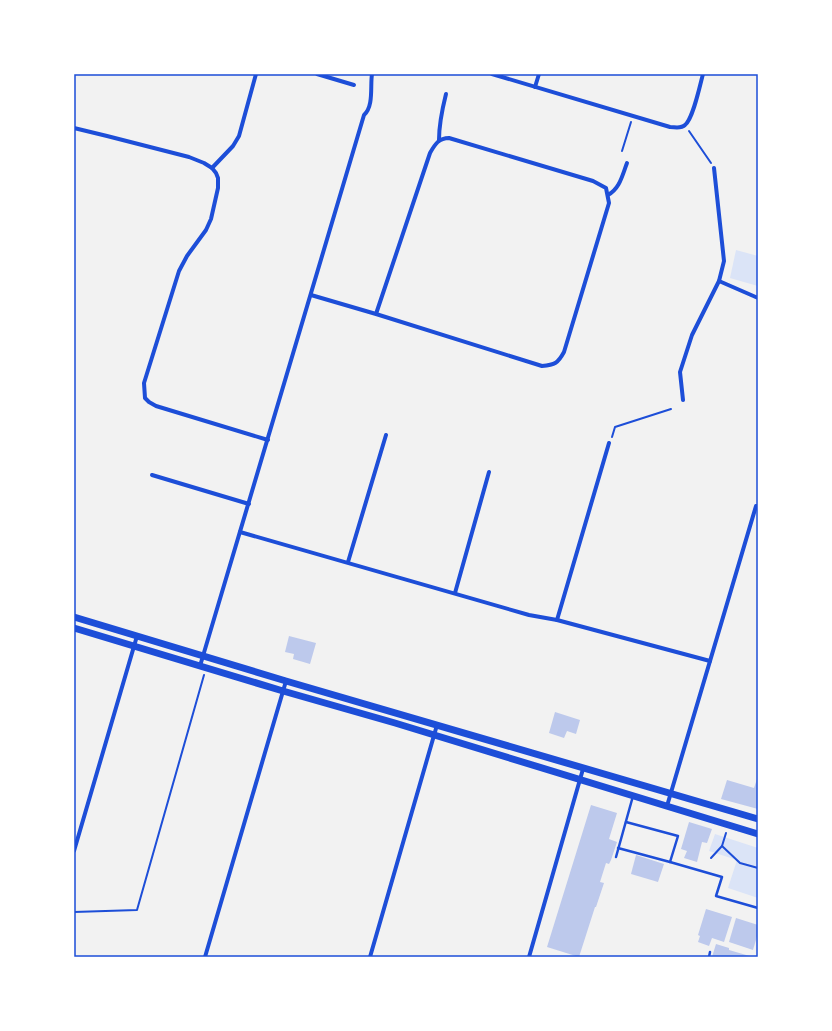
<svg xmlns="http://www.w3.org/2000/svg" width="832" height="1031" font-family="'IBM Plex Serif',serif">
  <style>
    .green { fill: #dbe4f7 }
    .building { fill: #bdc9ec }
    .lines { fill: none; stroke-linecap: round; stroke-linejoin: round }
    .path { stroke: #1d4ed8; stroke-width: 2 }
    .service { stroke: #1d4ed8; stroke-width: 2.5 }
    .minor { stroke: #1d4ed8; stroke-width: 4 }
    .secondary { stroke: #1d4ed8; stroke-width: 7 }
    .neatline { fill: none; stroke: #1d4ed8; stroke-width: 1.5 }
  </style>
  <rect width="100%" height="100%" fill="#f2f2f2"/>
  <g class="green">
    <polygon points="736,250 758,256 758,286 730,278"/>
    <polygon points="715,834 758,848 758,898 728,888 737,860 709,851"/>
  </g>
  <g class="building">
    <polygon points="289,636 316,643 310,664 293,659 294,654 285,652"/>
    <polygon points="555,712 580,720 576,734 567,731 564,738 549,733"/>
    <polygon points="758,776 758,809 721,799 727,780 754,788"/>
    <polygon points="591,805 617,813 609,839 617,842 611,860 609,864 606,863 600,882 604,883 596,907 595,907 579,957 547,947"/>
    <polygon points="689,822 712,829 707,843 702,842 697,862 684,858 687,851 681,849"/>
    <polygon points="636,855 664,864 658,882 631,874"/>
    <polygon points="706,909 732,917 724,942 712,938 709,946 698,942 700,936 698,935"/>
    <polygon points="736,918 758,925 758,933 753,950 729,942"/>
    <polygon points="716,944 729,948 729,950 753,957 712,957"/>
  </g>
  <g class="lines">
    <g class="path">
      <polyline points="689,131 711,163"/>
      <polyline points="622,151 631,122"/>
      <polyline points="612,437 615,427 671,409"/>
      <polyline points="722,846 740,863 758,868"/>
      <polyline points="711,858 722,846 726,833"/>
      <polyline points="74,912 137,910 204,675"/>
    </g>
    <g class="service">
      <polyline points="618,848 670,862 678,836 626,822"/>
      <polyline points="616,857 633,796"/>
      <polyline points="670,862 722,877 716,896 758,908"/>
      <polyline points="709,957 710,952"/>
    </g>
    <g class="minor">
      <polyline points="317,74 354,85"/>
      <path d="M492,74L670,127C675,127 681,129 685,125C693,119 700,85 703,74"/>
      <polyline points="535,87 539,74"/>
      <polyline points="74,128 107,136 189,157 204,163 212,168 216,173 218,178 218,188 211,219 206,230 187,256 179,271 144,383 145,398 149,402 156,406 268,440"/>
      <path d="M439,140C439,124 442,110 446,94"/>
      <polyline points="212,168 233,146 239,136 256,74"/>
      <path d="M608,195C620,188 622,176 627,163"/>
      <polyline points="719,281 758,298"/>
      <path d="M311,295L376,314L542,366C555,365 558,363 564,352L609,203L606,188L593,181L449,138C439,138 435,144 430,153L376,314"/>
      <polyline points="683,400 680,372 692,335 719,281 724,261 714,168"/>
      <polyline points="152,475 249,504"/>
      <polyline points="240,532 529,615 557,620 710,661"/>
      <polyline points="348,562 386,435"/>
      <polyline points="455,593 489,472"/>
      <polyline points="557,620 609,443"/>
      <path d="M200,666L364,115C374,106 370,86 372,74"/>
      <polyline points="667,806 756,506"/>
      <polyline points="74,851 137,636"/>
      <polyline points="205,957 286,681"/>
      <polyline points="370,957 437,725"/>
      <polyline points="529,957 583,769"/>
    </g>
    <g class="secondary">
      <polyline points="74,617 286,681 758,819"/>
      <polyline points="74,628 283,691 395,723 758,834"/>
    </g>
  </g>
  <rect width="832" height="1031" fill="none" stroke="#ffffff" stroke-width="150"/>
  <rect x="75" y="75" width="682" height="881" class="neatline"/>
</svg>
